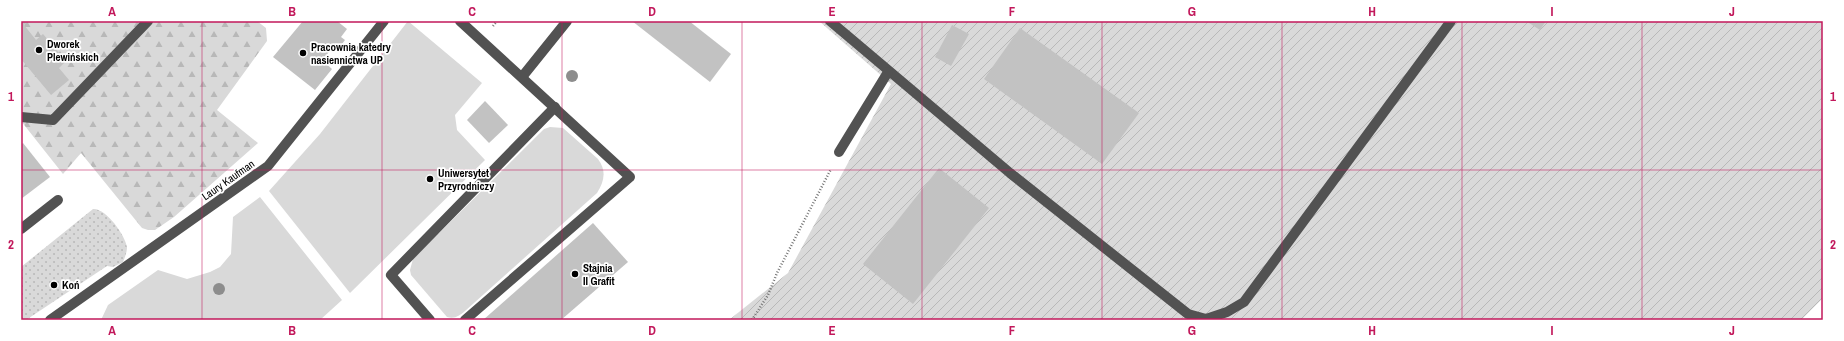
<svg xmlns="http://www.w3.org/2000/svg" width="1844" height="341" font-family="'Archivo Narrow',sans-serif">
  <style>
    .grass { fill: url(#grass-dots) }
    .forest { fill: url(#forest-firs) }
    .park { fill: #d9d9d9 }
    .garden { fill: url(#garden-furrows) }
    .building { fill: #c2c2c2 }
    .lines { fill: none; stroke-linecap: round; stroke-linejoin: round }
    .path { stroke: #747474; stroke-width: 2.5; stroke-dasharray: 1 2; stroke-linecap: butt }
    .minor { stroke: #525252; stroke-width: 10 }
    .tree { fill: #8d8d8d }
    .grid { fill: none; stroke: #c2185b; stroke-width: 1; stroke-opacity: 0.55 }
    .poi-dot { fill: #000; stroke: #fff; stroke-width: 1.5 }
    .labels { text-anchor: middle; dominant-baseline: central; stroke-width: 3.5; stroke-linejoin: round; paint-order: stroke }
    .poi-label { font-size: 11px; font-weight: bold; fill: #000; stroke: #fff; text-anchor: start }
    .street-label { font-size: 11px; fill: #000; stroke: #fff }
    .neatline { fill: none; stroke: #c2185b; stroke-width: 1.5 }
    .grid-label { font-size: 13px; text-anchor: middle; font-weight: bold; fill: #c2185b }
  </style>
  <defs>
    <pattern id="grass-dots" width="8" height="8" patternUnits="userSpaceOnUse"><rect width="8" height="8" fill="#d9d9d9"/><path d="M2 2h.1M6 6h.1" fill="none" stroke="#b8b8b8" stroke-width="1.8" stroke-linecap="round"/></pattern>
    <pattern id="forest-firs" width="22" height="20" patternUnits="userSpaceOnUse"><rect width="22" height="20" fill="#d9d9d9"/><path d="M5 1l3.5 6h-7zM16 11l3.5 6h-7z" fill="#b8b8b8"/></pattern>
    <pattern id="garden-furrows" width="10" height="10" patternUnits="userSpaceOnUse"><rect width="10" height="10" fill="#d9d9d9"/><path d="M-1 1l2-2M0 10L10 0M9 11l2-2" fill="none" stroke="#b8b8b8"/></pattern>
  </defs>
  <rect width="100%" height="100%" fill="#fff"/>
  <path class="grass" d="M93,209C106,208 125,235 127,247C127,252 125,257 123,262L113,267L107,266L26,320H21V267Z"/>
  <polygon class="forest" points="21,21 257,21 266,28 267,41 217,110 258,143 174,217 155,230 148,230 142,228 81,153 63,174 21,121"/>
  <g class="park">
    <polygon points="408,21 482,83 455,115 457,130 485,160 350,293 269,191 320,134"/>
    <path d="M550,127L563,128L598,159C607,171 604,182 597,193L465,311C459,316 455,319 447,317L411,275L410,270L413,259L544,129Z"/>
    <polygon points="260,197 342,300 320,320 101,320 108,305 158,270 187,279 210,272 220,267 231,254 233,217"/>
  </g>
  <polygon class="garden" points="819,21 1823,21 1823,298 1801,320 729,320 788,273 891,84"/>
  <g class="building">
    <polygon points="21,21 28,22 24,25 36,40 43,34 66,61 59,68 69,80 51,95 21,59"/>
    <polygon points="303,21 337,21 347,29 341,37 345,40 339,48 335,45 322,60 332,69 315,90 273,57"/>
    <polygon points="632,21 689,21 731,54 710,82"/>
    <polygon points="1526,21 1546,21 1540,30"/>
    <polygon points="952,25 969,34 951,66 935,57"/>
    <polygon points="1020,28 1139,113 1102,164 984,79"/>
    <polygon points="485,101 508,125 489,143 467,120"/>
    <polygon points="23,143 50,177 21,199 21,145"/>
    <polygon points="939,168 989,208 913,304 863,264"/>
    <polygon points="593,223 628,262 561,320 483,320"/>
  </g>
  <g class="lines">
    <g class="path">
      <polyline points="493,26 497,21"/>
      <polyline points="752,320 768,295 777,273 831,169"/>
    </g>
    <g class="minor">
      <polyline points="460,21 630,177 465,320"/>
      <polyline points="830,21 1010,173 1188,314 1206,319 1227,312 1244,302 1451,21"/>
      <polyline points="522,77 567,21"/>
      <polyline points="21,117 53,120 148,21"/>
      <polyline points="839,152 888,72"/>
      <polyline points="21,229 58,200"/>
      <polyline points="50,320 268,166 384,21"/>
      <polyline points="430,320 391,275 555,107"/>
    </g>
  </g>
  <g class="tree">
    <circle cx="572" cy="76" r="6"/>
    <circle cx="219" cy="289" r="6"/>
  </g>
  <path class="grid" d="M202,21V320M382,21V320M562,21V320M742,21V320M922,21V320M1102,21V320M1282,21V320M1462,21V320M1642,21V320M21,170H1823"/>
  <g class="poi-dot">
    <circle cx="39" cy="50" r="4"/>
    <circle cx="303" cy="53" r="4"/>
    <circle cx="430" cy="179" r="4"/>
    <circle cx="575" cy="274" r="4"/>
    <circle cx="54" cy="285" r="4"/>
  </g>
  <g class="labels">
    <g class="poi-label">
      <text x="47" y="44">Dworek<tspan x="47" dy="13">Plewińskich</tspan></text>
      <text x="311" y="47">Pracownia katedry<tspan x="311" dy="13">nasiennictwa UP</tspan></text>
      <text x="438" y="173">Uniwersytet<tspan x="438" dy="13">Przyrodniczy</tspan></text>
      <text x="583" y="268">Stajnia<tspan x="583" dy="13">II Grafit</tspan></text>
      <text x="62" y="285">Koń</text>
    </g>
    <g class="street-label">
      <text transform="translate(228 180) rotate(-35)">Laury Kaufman</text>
    </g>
  </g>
  <rect width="1844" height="341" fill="none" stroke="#ffffff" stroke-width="44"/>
  <rect x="22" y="22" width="1800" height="297" class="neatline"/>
  <g class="grid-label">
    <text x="112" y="16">A</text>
    <text x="292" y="16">B</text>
    <text x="472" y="16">C</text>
    <text x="652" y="16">D</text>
    <text x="832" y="16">E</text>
    <text x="1012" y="16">F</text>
    <text x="1192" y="16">G</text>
    <text x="1372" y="16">H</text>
    <text x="1552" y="16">I</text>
    <text x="1732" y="16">J</text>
    <text x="11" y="101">1</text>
    <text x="1833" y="101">1</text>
    <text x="11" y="249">2</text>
    <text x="1833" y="249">2</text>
    <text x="112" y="335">A</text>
    <text x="292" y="335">B</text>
    <text x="472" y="335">C</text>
    <text x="652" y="335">D</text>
    <text x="832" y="335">E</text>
    <text x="1012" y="335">F</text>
    <text x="1192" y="335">G</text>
    <text x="1372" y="335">H</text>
    <text x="1552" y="335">I</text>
    <text x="1732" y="335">J</text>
  </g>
</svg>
